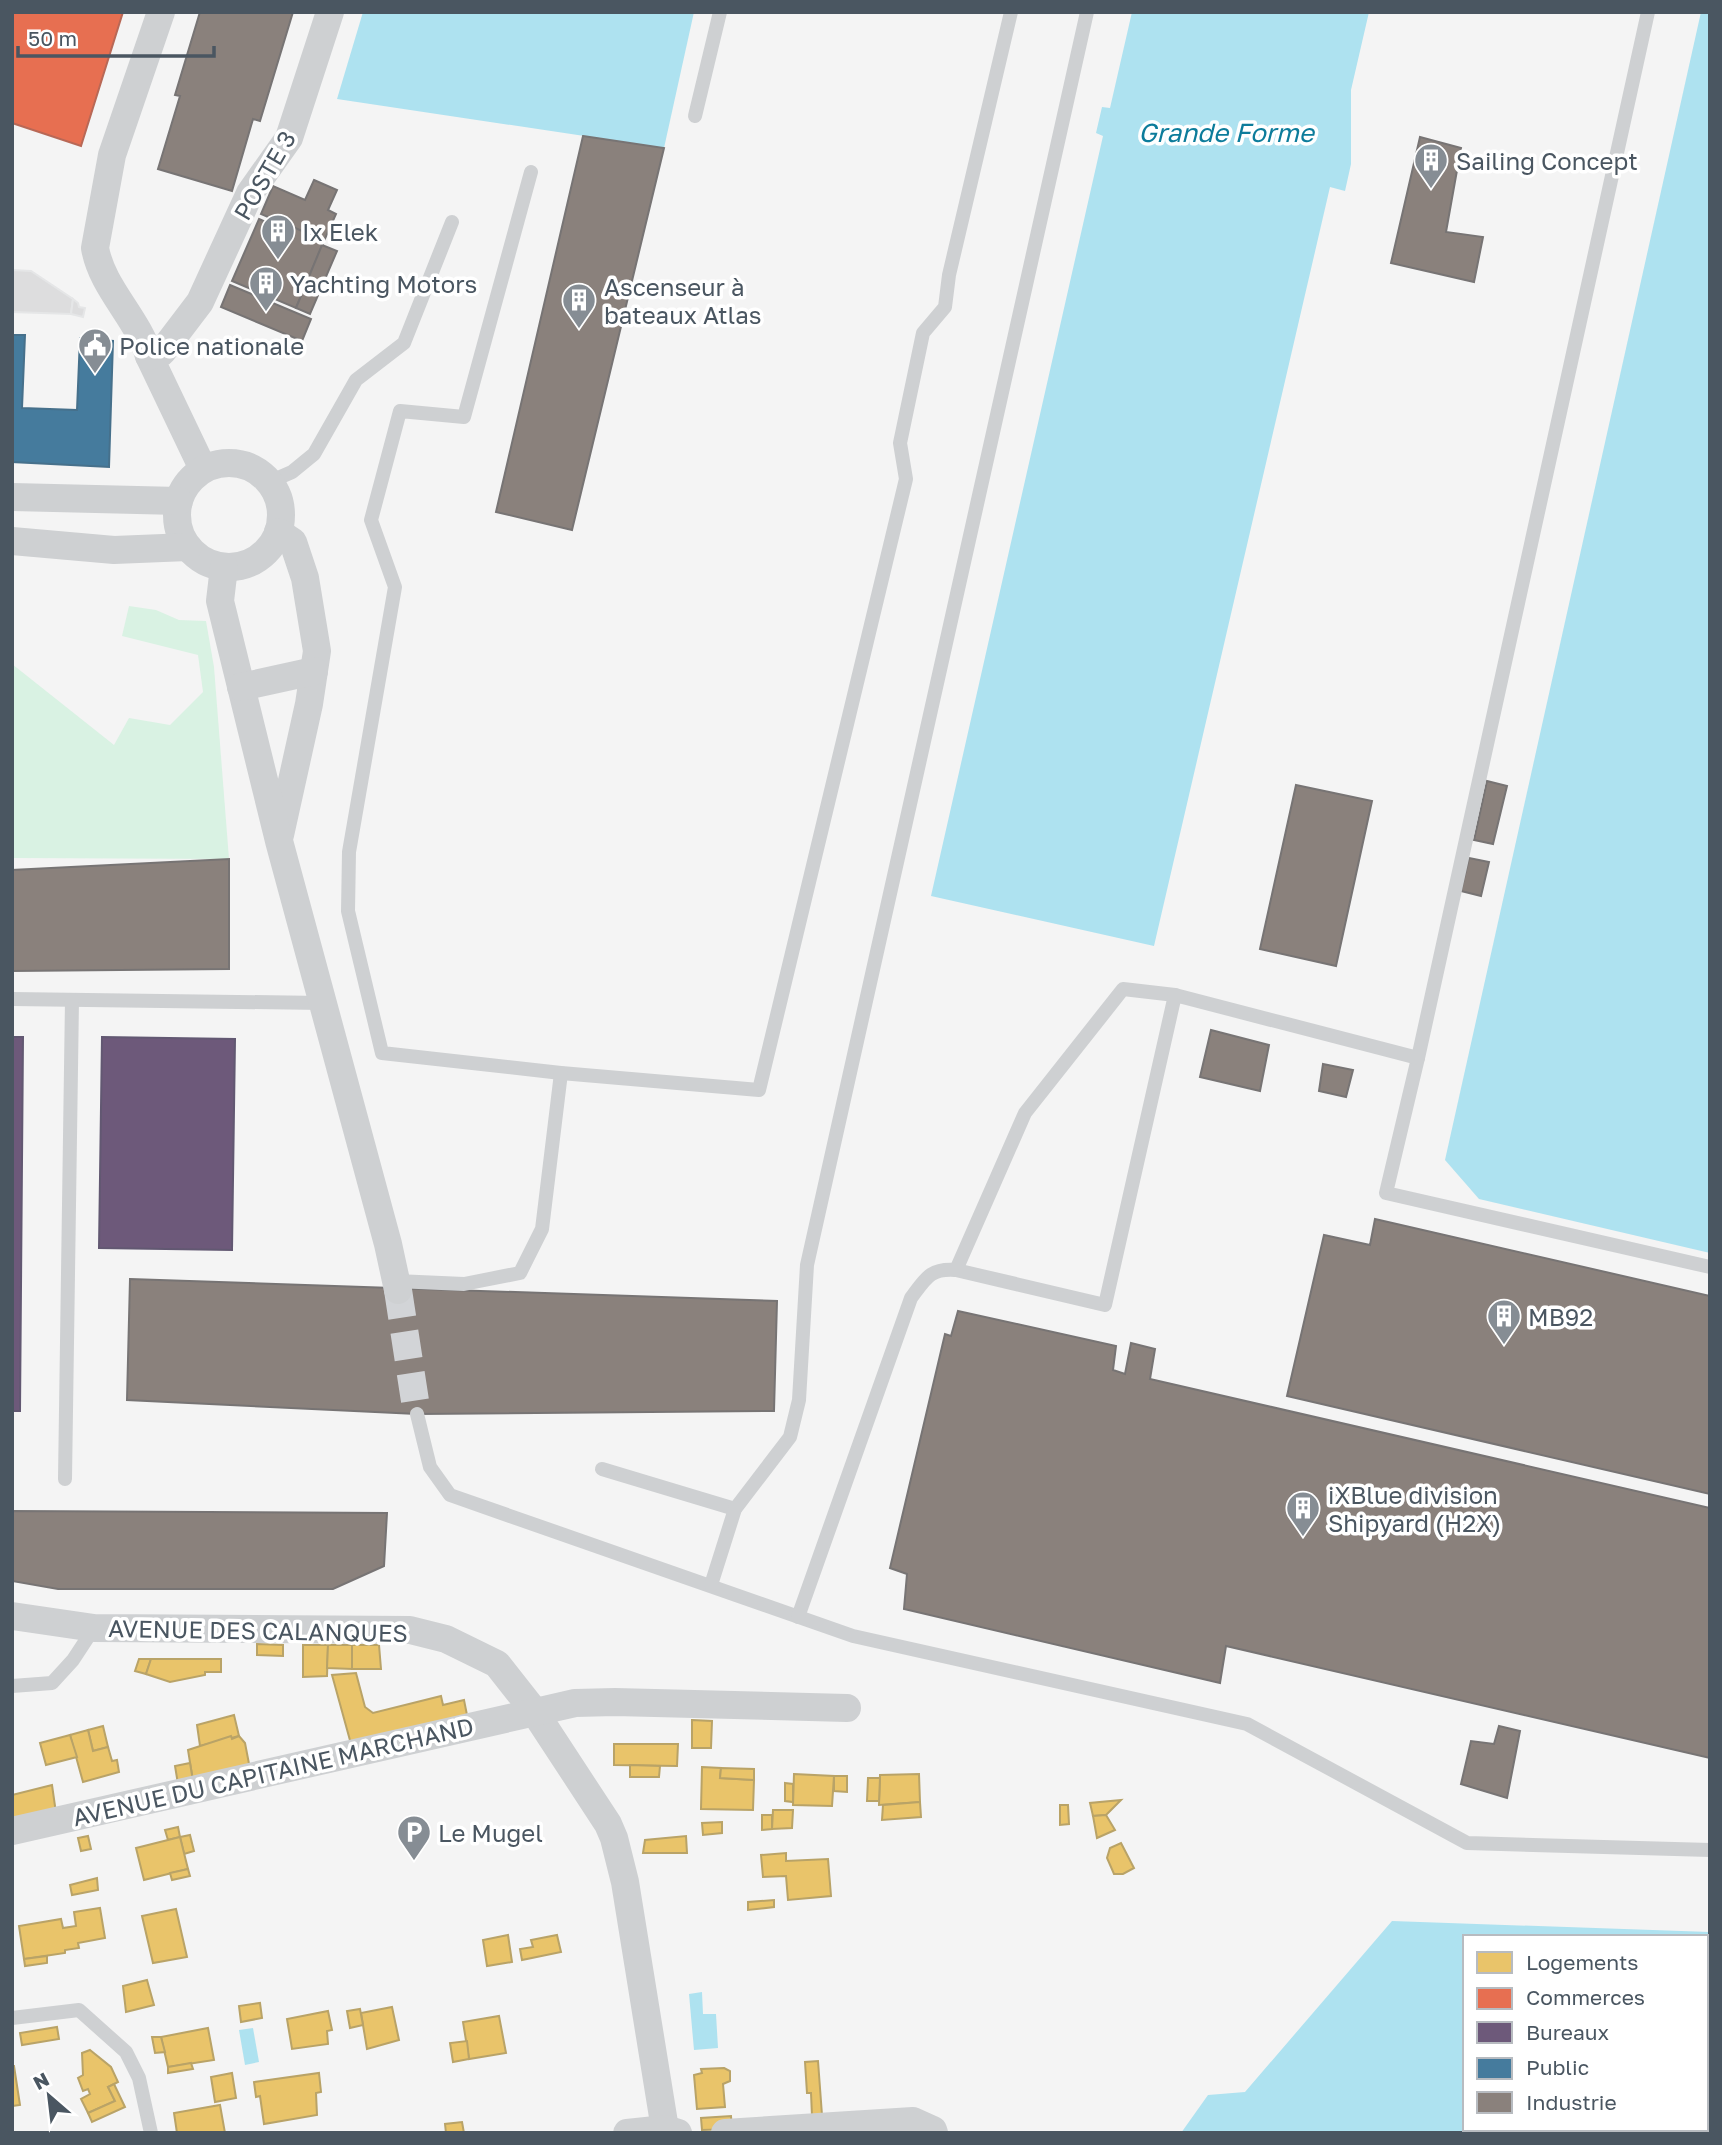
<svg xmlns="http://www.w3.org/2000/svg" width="1722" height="2145" font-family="'Golos Text',sans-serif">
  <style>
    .green { fill: #d9f2e3 }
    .water { fill: #aee2f0; fill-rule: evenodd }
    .homes { fill: #e9c46a; stroke: #b9a367; stroke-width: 2 }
    .shops { fill: #e76f51; stroke: #b86856; stroke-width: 2 }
    .offices { fill: #6d597a; stroke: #625872; stroke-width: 2 }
    .public { fill: #457b9d; stroke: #46708b; stroke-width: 2 }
    .industry { fill: #8a817c; stroke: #777474; stroke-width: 2 }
    .building { fill: #ddddde; stroke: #e5e6e7; stroke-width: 2 }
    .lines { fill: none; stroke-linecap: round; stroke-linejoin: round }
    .street-tunnel { stroke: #d2d4d7; stroke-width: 28; stroke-dasharray: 28 14; stroke-linecap: butt }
    .lane { stroke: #ced0d2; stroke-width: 14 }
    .street { stroke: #ced0d2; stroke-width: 28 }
    .labels { text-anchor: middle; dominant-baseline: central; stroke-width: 7; stroke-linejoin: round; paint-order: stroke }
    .poi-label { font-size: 24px; fill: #4a5661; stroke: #fff; text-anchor: start }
    .street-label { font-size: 24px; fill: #4a5661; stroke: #fff }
    .water-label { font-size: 26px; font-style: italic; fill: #0c7c9b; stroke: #fff }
  </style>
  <rect width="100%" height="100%" fill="#f4f4f4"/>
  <polygon class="green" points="129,606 156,610 179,620 206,621 214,667 229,859 12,858 12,664 114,745 129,718 170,725 203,692 198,655 122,636"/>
  <g class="water">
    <polygon points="363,12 694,12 664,148 337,99"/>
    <polygon points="1132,12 1369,12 1351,90 1351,164 1345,191 1330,187 1154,946 931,896 1103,136 1096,133 1102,107 1110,108"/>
    <polygon points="1701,12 1710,12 1710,1253 1479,1199 1445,1160"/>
    <path d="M1392,1921L1710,1932V2133H1181L1208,2095L1245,2092ZM1465,1937H1706V2129H1465Z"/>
    <polygon points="702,1992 703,2014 716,2014 718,2048 694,2050 689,1994"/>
    <polygon points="253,2028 259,2062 245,2065 239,2030"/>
  </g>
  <g class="homes">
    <polygon points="257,1644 283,1645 283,1656 257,1655"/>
    <polygon points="303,1645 328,1645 327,1676 303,1677"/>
    <polygon points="328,1645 352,1645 352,1669 327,1668"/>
    <polygon points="352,1645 379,1645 381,1669 352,1669"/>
    <polygon points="139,1659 151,1659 146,1674 135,1671"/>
    <polygon points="151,1659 221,1659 221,1672 205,1672 205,1675 170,1682 146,1674"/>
    <polygon points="356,1673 365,1707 373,1713 441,1696 443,1705 464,1700 467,1715 351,1744 332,1675"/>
    <polygon points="234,1715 239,1736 200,1746 197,1725"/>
    <polygon points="692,1720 712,1721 711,1748 692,1748"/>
    <polygon points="103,1726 108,1747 93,1751 88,1730"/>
    <polygon points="88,1730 93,1751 108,1747 112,1761 117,1760 119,1772 83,1782 70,1735"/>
    <polygon points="70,1735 77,1757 46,1765 40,1743"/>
    <polygon points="231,1736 232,1739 239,1736 245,1743 250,1769 193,1781 188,1750"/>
    <polygon points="614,1744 678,1744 677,1766 614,1765"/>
    <polygon points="190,1763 193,1781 178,1784 175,1766"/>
    <polygon points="630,1765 660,1766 659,1777 630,1777"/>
    <polygon points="702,1767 721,1768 720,1778 754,1780 753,1810 701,1809"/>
    <polygon points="721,1768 754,1769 754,1780 720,1778"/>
    <polygon points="794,1774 834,1776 832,1806 793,1805"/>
    <polygon points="919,1774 920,1802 879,1805 880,1775"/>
    <polygon points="834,1776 847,1776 847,1792 834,1791"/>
    <polygon points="868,1778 880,1778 879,1801 867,1801"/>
    <polygon points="785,1783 793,1784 793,1802 785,1801"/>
    <polygon points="52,1785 56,1813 12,1821 12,1795"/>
    <polygon points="1121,1800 1106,1815 1093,1816 1090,1803"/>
    <polygon points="920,1802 921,1817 882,1820 883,1805"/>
    <polygon points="1060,1805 1068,1805 1069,1824 1060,1825"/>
    <polygon points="773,1810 793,1810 792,1828 772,1829"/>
    <polygon points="762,1815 772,1815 772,1829 762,1830"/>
    <polygon points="1106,1815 1115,1830 1097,1838 1093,1816"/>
    <polygon points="722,1822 722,1833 703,1835 702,1823"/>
    <polygon points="178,1827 180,1837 168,1840 165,1830"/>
    <polygon points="190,1835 194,1851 184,1854 180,1837"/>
    <polygon points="88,1836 91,1849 81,1851 78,1838"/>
    <polygon points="686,1836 687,1853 643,1853 645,1840"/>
    <polygon points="180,1837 188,1869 144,1880 136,1848"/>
    <polygon points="1121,1843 1134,1868 1123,1874 1114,1874 1107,1858 1110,1848"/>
    <polygon points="786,1853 786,1861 828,1859 831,1896 788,1900 786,1876 763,1877 761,1855"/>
    <polygon points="188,1869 190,1876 172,1880 170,1873"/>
    <polygon points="97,1878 98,1890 72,1895 70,1885"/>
    <polygon points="774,1900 774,1907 748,1910 748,1902"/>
    <polygon points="100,1908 105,1938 78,1943 79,1948 65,1950 65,1953 24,1959 19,1926 61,1919 63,1928 76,1926 74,1912"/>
    <polygon points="176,1909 187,1957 153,1963 142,1916"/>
    <polygon points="508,1935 512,1962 487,1966 483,1940"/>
    <polygon points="557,1935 561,1952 522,1960 520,1949 533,1947 531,1940"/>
    <polygon points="47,1956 47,1963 25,1966 24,1959"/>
    <polygon points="147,1980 154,2005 126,2012 123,1986"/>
    <polygon points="260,2003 262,2018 241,2022 239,2006"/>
    <polygon points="392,2007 399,2040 367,2049 361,2013"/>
    <polygon points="360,2009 363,2025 350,2028 347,2011"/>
    <polygon points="328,2011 332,2030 327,2031 328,2044 292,2049 287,2019"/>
    <polygon points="499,2016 506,2053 469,2059 463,2022"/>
    <polygon points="57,2027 59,2039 22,2045 20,2033"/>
    <polygon points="208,2028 214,2060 168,2067 161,2037"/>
    <polygon points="152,2037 161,2037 165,2052 155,2053"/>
    <polygon points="467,2041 469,2059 453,2062 450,2043"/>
    <polygon points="90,2050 111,2067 118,2082 108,2087 115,2101 88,2113 81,2099 90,2094 88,2089 83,2091 78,2078 83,2075 82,2053"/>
    <polygon points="818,2061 822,2115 812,2116 811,2093 807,2093 805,2062"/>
    <polygon points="191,2063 193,2069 168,2073 168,2067"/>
    <polygon points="12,2066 14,2066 20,2105 12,2106"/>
    <polygon points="724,2068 730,2071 730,2081 723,2084 725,2107 697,2109 694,2075 702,2073 701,2069"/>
    <polygon points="232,2073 236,2098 215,2102 211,2077"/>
    <polygon points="319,2073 321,2092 316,2093 317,2115 264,2124 260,2096 256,2097 254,2082"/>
    <polygon points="114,2084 125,2107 92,2122 88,2113 115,2101 108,2087"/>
    <polygon points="220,2105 225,2133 177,2133 174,2113"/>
    <polygon points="731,2116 732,2129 702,2130 701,2118"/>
    <polygon points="462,2122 464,2133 446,2133 445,2124"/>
  </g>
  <polygon class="shops" points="12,12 123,12 81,146 12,123"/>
  <g class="offices">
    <polygon points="12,1037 23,1037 20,1411 12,1411"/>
    <polygon points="102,1037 235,1039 232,1250 99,1248"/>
  </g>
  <polygon class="public" points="12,335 25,335 22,408 77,410 80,338 113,341 109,467 12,462"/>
  <g class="industry">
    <polygon points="200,12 293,12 260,121 253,119 232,191 158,169 180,96 175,95"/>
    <polygon points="583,136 664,148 572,530 496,512"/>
    <polygon points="1420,137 1461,148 1446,232 1483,237 1474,282 1391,263"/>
    <polygon points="314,180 337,190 328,210 336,214 324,241 261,214 273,186 305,200"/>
    <polygon points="259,219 286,231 289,225 324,241 296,308 232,281"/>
    <polygon points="322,245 337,251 310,314 296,308"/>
    <polygon points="230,285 311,319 302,341 221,307"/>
    <polygon points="1487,781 1507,786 1493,844 1474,840"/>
    <polygon points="1296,785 1372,801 1336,966 1260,949"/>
    <polygon points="1469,858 1489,862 1481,896 1461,891"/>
    <polygon points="229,859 229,969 12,971 12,870"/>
    <polygon points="1211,1030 1269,1045 1260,1091 1200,1077"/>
    <polygon points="1323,1064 1353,1070 1346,1097 1319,1091"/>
    <polygon points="1375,1219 1710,1296 1710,1494 1287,1396 1324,1235 1370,1245"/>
    <polygon points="130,1279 777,1301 774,1411 417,1414 127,1400"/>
    <polygon points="958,1311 1116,1346 1113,1370 1125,1374 1131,1343 1155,1349 1150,1379 1710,1508 1710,1758 1226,1646 1220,1683 904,1609 907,1574 890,1568 945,1334 951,1336"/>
    <polygon points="12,1511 387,1513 384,1566 333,1589 58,1589 12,1581"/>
    <polygon points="1499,1726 1520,1731 1507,1798 1461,1784 1471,1741 1494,1744"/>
  </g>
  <g class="building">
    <polygon points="12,270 31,271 73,299 71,314 12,312"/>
    <polygon points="73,299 78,303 79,307 85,308 83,317 71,314"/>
  </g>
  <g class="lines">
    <polyline class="street-tunnel" points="398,1290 417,1414"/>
    <g class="lane">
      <polyline points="695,116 720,12"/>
      <polyline points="531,172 464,417 400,411 371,520 395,587 349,852 348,911 382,1053 561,1073 759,1090 906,479 900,443 923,333 945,307 949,275 1011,12"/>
      <polyline points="269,482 292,472 314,454 356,380 404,343 452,222"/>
      <polyline points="12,999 323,1003"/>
      <polyline points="1418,1058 1386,1193 1710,1267"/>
      <polyline points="956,1270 1025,1113 1123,989 1175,995"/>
      <polyline points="396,1281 464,1284 520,1273 542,1229 561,1073"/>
      <polyline points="417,1414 430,1467 450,1495 853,1636 1247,1724 1467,1843 1710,1850"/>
      <polyline points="602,1469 735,1509"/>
      <polyline points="65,1479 72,1000"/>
      <polyline points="711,1585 735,1509 790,1437 799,1400 807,1265 1087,12"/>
      <path d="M798,1617L911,1298C926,1278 930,1268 956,1270L1105,1305L1175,995L1418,1058L1648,12"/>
      <polyline points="12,1686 52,1683 73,1660 94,1628"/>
      <polyline points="12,2018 79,2010 126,2052 139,2078 151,2133"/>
    </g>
    <g class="street">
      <path d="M161,12L112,155L95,248C102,288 137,317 149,356L203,469"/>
      <polyline points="149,356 162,352 200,302 250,193 289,138 330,12"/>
      <circle cx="229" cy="515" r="52"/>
      <polyline points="12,497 179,501"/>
      <polyline points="278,532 293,542 305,578 317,651 309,704 280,835"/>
      <polyline points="12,541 114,550 188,547"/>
      <polyline points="224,567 220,601 279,841 388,1244 398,1290"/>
      <polyline points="241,687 314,671"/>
      <polyline points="12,1616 94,1628 410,1630 446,1639 497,1664 534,1711 608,1824 614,1838 625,1882 665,2129"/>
      <polyline points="12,1831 575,1703 615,1702 847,1708"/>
      <polyline points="627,2133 665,2129 678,2133"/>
      <polyline points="725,2133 913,2121 933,2130 934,2133"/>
    </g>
  </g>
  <defs>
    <g id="building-pin" transform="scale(1.75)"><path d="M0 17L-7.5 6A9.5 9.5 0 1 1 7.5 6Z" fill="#868d94" stroke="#fff"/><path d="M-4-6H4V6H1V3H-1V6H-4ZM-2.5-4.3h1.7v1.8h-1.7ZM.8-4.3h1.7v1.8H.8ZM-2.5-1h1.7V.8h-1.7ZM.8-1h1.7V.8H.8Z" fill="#fff"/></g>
    <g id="civic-pin" transform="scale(1.75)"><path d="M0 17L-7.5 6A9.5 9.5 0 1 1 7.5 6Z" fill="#868d94" stroke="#fff"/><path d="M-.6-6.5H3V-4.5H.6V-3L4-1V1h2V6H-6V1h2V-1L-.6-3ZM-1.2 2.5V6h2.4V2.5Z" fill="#fff"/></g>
    <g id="parking-pin" transform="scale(1.75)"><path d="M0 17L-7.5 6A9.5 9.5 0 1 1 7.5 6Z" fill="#868d94" stroke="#fff"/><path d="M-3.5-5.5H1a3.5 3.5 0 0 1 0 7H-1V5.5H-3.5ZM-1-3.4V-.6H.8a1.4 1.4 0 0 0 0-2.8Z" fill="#fff"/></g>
  </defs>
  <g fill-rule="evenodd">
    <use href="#building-pin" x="1431" y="160"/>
    <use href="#building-pin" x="278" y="231"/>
    <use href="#building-pin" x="266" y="283"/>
    <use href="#building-pin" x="579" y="300"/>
    <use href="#civic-pin" x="95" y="345"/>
    <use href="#building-pin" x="1504" y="1316"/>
    <use href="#building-pin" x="1303" y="1508"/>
    <use href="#parking-pin" x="414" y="1832"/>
  </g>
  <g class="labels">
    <g class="poi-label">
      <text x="1456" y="160">Sailing Concept</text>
      <text x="302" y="231">Ix Elek</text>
      <text x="290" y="283">Yachting Motors</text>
      <text x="604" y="286">Ascenseur à<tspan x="604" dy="28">bateaux Atlas</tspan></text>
      <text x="119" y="345">Police nationale</text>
      <text x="1528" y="1316">MB92</text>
      <text x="1328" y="1494">iXBlue division<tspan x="1328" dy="28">Shipyard (H2X)</tspan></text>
      <text x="438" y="1832">Le Mugel</text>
    </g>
    <g class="street-label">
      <text transform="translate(264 175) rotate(-60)">POSTE 3</text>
      <text transform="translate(258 1630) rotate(1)">AVENUE DES CALANQUES</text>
      <text transform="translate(273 1771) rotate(-13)">AVENUE DU CAPITAINE MARCHAND</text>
    </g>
    <g class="water-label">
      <text x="1226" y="132">Grande Forme</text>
    </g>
  </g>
  <rect width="1722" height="2145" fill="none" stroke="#4a5661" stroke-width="28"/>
  <rect x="1463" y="1935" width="245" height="196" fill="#ffffff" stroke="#b7bbc0" stroke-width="2"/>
  <rect x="1477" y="1952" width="35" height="21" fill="#e9c46a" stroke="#b7bbc0" stroke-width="2"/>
  <text x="1526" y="1970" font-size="21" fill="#4a5661">Logements</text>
  <rect x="1477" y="1988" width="35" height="21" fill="#e76f51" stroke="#b7bbc0" stroke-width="2"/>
  <text x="1526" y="2005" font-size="21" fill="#4a5661">Commerces</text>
  <rect x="1477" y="2022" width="35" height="21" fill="#6d597a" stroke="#b7bbc0" stroke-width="2"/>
  <text x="1526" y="2040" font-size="21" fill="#4a5661">Bureaux</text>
  <rect x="1477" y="2058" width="35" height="21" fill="#457b9d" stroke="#b7bbc0" stroke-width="2"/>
  <text x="1526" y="2075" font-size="21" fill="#4a5661">Public</text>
  <rect x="1477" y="2092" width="35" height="21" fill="#8a817c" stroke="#b7bbc0" stroke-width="2"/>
  <text x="1526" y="2110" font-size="21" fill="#4a5661">Industrie</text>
  <g transform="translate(49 2096) rotate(332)" stroke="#ffffff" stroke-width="5" paint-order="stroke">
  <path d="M0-5L12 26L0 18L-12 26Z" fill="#4a5661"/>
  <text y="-10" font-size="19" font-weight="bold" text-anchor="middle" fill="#4a5661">N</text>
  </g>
  <path d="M18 46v10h196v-10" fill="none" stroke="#4a5661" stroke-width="3.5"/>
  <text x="28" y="46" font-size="21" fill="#4a5661" stroke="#ffffff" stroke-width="5" paint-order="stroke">50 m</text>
</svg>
